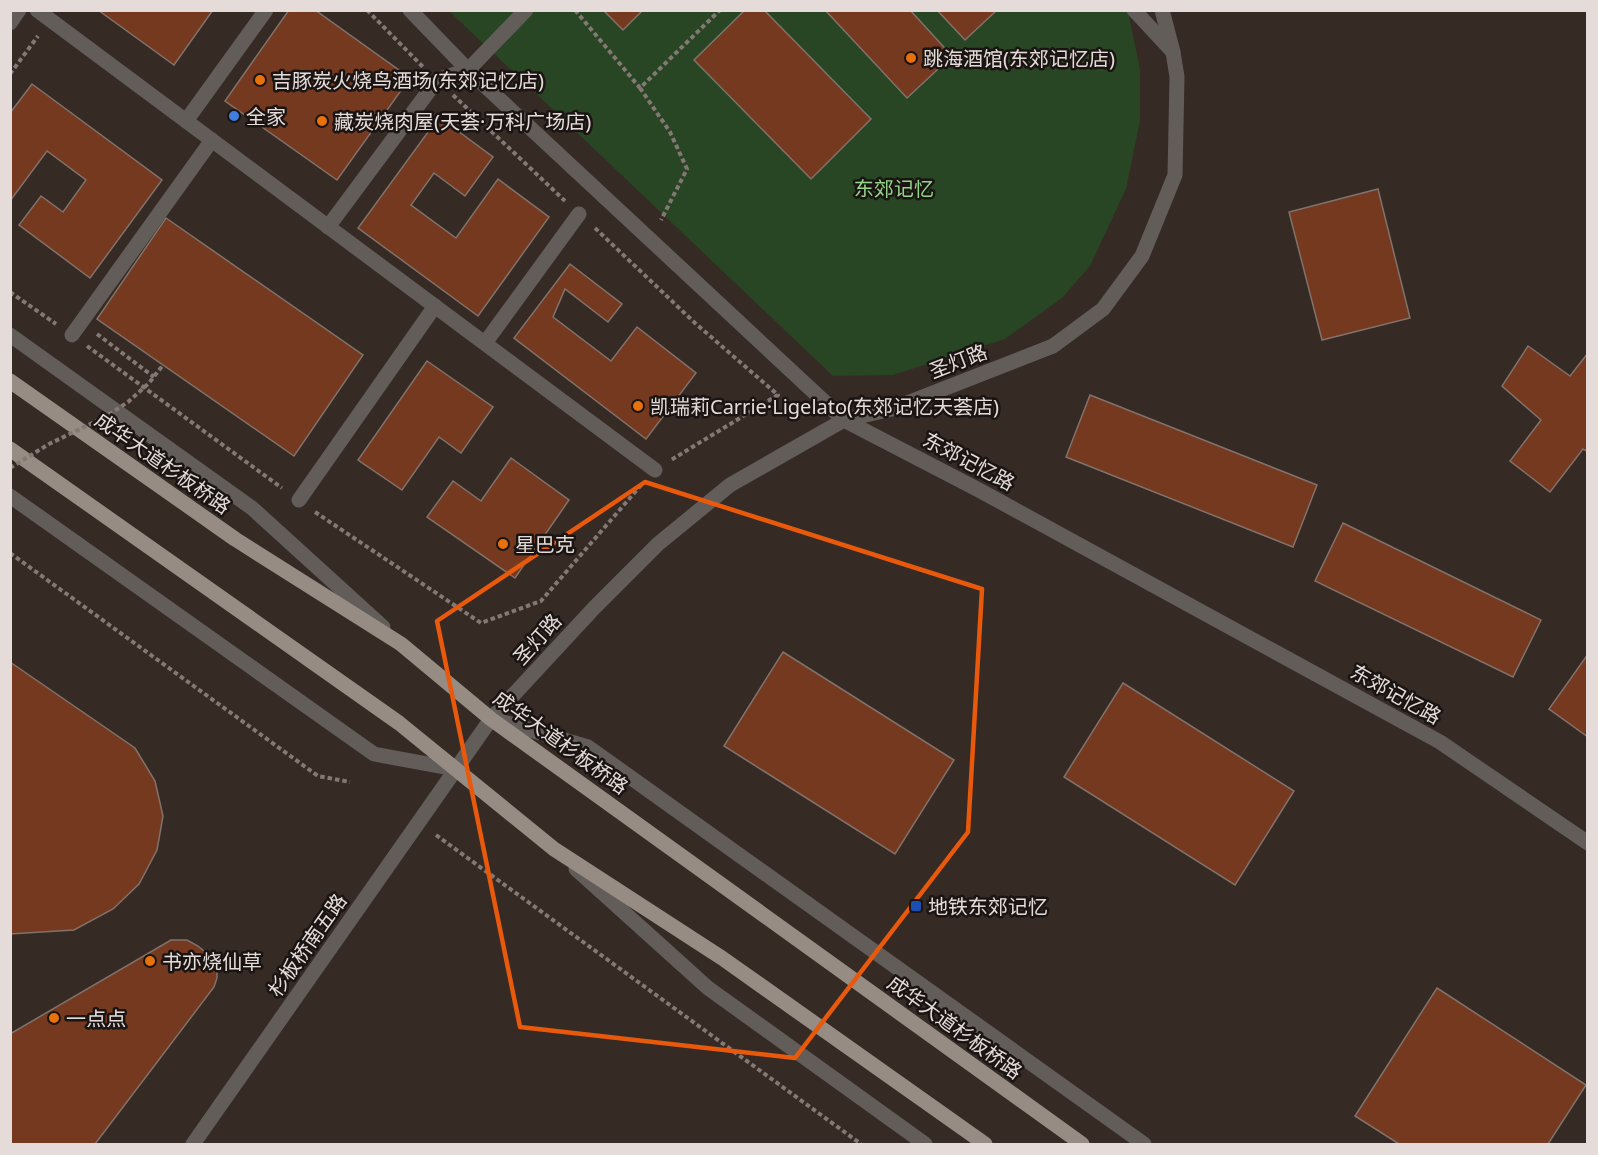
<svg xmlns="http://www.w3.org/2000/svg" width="1598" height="1155" font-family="'Noto Sans','Noto Sans SC',sans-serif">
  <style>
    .green { fill: #284524 }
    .building { fill: #74391f; stroke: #81726c; stroke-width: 1.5 }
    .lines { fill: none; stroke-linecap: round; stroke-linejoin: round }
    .path { stroke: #837874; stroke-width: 4; stroke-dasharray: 4.5 3; stroke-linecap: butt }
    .pedestrian { stroke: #625d59; stroke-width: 15 }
    .minor { stroke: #625d59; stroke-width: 15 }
    .tertiary { stroke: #625d59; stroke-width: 15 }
    .primary { stroke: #968c84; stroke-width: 15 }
    .path-bridge { stroke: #837874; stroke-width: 4; stroke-dasharray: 4.5 3; stroke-linecap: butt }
    .marked { fill: none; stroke: #e8590c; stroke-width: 4.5; stroke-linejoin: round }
    .food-dot { fill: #e8710a; stroke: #1a1412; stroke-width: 2 }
    .shop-dot { fill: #3f7fe0; stroke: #1a1412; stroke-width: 2 }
    .transit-dot { fill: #1a4fb4; stroke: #1a1412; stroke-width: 2 }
    .labels { text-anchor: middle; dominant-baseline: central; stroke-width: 5; stroke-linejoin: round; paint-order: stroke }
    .poi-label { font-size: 20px; fill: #e5dcd9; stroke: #1a1412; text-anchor: start }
    .park-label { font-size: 20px; fill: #93d58a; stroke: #1a1412 }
    .street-label { font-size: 20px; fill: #e5dcd9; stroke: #1a1412 }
  </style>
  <rect width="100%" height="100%" fill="#362a25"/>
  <polygon class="green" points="449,11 1128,11 1140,69 1140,121 1126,189 1090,266 1062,298 1005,339 893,375 833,376"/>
  <g class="building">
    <polygon points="98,10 213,10 174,65"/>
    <polygon points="289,10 315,10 410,78 337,180 225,101"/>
    <polygon points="603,10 643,10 623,30"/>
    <polygon points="745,10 764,10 871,119 811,179 694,60"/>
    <polygon points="825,10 910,10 952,56 907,98"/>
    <polygon points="937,10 997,10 965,40"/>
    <polygon points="32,84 162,180 90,278 19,225 41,196 63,212 86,180 47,151 10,201 10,113"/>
    <polygon points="439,117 493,157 465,196 434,173 411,205 456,238 498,179 549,217 478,316 358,228"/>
    <polygon points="1378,189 1410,318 1322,340 1289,212"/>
    <polygon points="166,218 363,355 294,456 97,319"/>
    <polygon points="570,264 622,304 608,322 565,289 553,317 611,361 637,327 696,373 646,439 514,338"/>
    <polygon points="1528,346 1570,376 1588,353 1588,452 1583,449 1550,492 1510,461 1541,420 1502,386"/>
    <polygon points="427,361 493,407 461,453 439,437 402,490 358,460"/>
    <polygon points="1090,395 1317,485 1293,547 1066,457"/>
    <polygon points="511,458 569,500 515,578 427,517 453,481 481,501"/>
    <polygon points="1343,523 1541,620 1513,677 1315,581"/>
    <polygon points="783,652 954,760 895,854 724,746"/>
    <polygon points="1588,654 1588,737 1549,709"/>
    <polygon points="10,662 135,748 155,781 163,816 157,850 139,884 113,909 74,930 10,934"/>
    <polygon points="1123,683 1294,791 1235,885 1064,777"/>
    <polygon points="171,940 187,940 198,946 210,956 217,969 217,978 214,987 95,1144 10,1144 10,1034"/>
    <polygon points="1437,988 1586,1085 1548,1144 1399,1144 1355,1116"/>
  </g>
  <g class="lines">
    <g class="path">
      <polyline points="367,10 423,67"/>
      <polyline points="575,10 640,88 720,10"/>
      <polyline points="10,74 38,36"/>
      <polyline points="640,88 670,132 687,169 661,220"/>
      <polyline points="453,95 565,201"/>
      <polyline points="595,228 695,323 778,395 671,460"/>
      <polyline points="10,292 56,324"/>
      <polyline points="97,334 154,377"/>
      <polyline points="87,346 282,488"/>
      <polyline points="315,512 481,623 541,601 642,484"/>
      <polyline points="10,553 318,776 350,782"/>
      <polyline points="436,835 861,1144"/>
    </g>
    <g class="pedestrian">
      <polyline points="37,10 655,470"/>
      <polyline points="1134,10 1173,52"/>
      <polyline points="186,121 266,10"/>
      <polyline points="328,227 437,80 468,70 526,10"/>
      <polyline points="72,335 212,140"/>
      <polyline points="485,343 579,214"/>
      <polyline points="299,500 435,306"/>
    </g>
    <g class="minor">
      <polyline points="410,10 468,70 844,420 977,489 1440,742 1588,843"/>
      <polyline points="10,23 19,10"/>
      <polyline points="10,335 252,508 383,627"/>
      <polyline points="10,496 374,754 455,769"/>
      <polyline points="493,719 588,747 1144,1144"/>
      <polyline points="576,869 708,988 925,1144"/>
    </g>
    <polyline class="tertiary" points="193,1144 491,719 594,608 658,544 730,485 844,420 892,409 1053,346 1103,309 1142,256 1175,175 1177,77 1173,52 1162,10"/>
    <g class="primary">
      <polyline points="10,381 235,539 401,644 491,719 1082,1144"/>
      <polyline points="10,449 399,723 554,849 722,958 985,1144"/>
    </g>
    <polyline class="path-bridge" points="10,468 49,444 105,417 128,402 149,383 163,365"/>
  </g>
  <path class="marked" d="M645,482L982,589L968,832L795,1058L520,1027L437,621Z"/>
  <g class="food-dot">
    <circle cx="911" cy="58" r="6"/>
    <circle cx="260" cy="80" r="6"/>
    <circle cx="322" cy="121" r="6"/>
    <circle cx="638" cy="406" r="6"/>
    <circle cx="503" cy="544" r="6"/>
    <circle cx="150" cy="961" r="6"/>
    <circle cx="54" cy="1018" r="6"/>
  </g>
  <circle class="shop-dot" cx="234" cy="116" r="6"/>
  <rect class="transit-dot" x="910" y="900" width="12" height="12" rx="3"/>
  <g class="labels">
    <g class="poi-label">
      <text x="923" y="58">跳海酒馆(东郊记忆店)</text>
      <text x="272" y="80">吉豚炭火烧鸟酒场(东郊记忆店)</text>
      <text x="246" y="116">全家</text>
      <text x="334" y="121">藏炭烧肉屋(天荟·万科广场店)</text>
      <text x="650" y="406">凯瑞莉Carrie·Ligelato(东郊记忆天荟店)</text>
      <text x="515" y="544">星巴克</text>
      <text x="928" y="906">地铁东郊记忆</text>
      <text x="162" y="961">书亦烧仙草</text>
      <text x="66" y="1018">一点点</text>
    </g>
    <g class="park-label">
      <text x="894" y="188">东郊记忆</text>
    </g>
    <g class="street-label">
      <text transform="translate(958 361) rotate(-21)">圣灯路</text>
      <text transform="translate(969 461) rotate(28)">东郊记忆路</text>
      <text transform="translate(163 463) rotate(35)">成华大道杉板桥路</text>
      <text transform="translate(537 639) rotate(-48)">圣灯路</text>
      <text transform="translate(1396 694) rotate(29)">东郊记忆路</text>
      <text transform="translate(561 742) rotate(36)">成华大道杉板桥路</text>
      <text transform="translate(307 945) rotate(-55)">杉板桥南五路</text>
      <text transform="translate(955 1027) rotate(36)">成华大道杉板桥路</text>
    </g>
  </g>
  <rect width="1598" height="1155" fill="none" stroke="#e5dcd9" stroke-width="24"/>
</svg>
